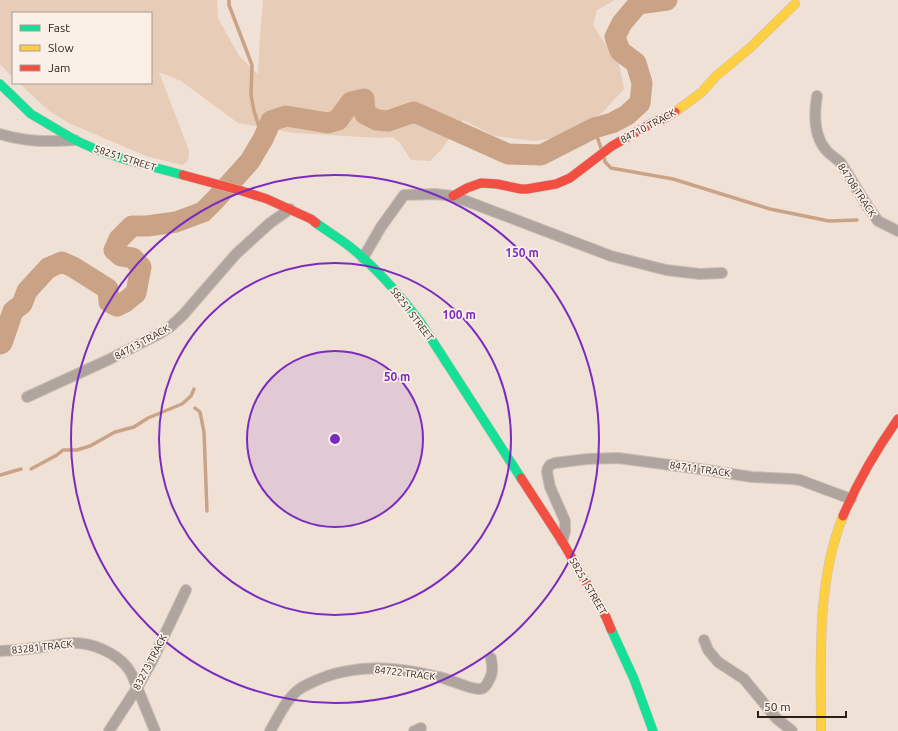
<svg xmlns="http://www.w3.org/2000/svg" width="898" height="731" font-family="Ubuntu,sans-serif">
  <style>
    .green { fill: #e7ccb8 }
    .lines { fill: none; stroke-linecap: round; stroke-linejoin: round }
    .stream { stroke: #caa387; stroke-width: 3.5 }
    .river { stroke: #caa387; stroke-width: 21 }
    .street-casing { stroke: #cabfb6; stroke-width: 12 }
    .fast-casing { stroke: #cabfb6; stroke-width: 10 }
    .slow-casing { stroke: #cabfb6; stroke-width: 10 }
    .jam-casing { stroke: #cabfb6; stroke-width: 10 }
    .street { stroke: #afa59e; stroke-width: 10 }
    .fast { stroke: #16e098; stroke-width: 9 }
    .slow { stroke: #ffcf43; stroke-width: 9 }
    .jam { stroke: #f24e42; stroke-width: 9 }
    .ring { fill: none; stroke: #7b2cbf; stroke-width: 2 }
    .labels { text-anchor: middle; dominant-baseline: central; stroke-width: 3.5; stroke-linejoin: round; paint-order: stroke }
    .street-label { font-size: 10px; fill: #281f18; stroke: #fbf0e8 }
    .centre { fill: #7b2cbf; stroke: #fbf0e8; stroke-width: 2 }
    .ring-label { font-size: 12px; text-anchor: middle; font-weight: bold; fill: #7b2cbf; stroke: #fbf0e8; stroke-width: 3.5; stroke-linejoin: round; paint-order: stroke }
  </style>
  <rect width="100%" height="100%" fill="#f0e1d6"/>
  <polygon class="green" points="0,0 217,0 218,18 239,56 258,74 260,35 263,0 615,0 597,10 593,25 605,44 618,58 624,89 601,114 555,138 534,141 495,136 463,120 441,150 430,161 411,160 400,143 393,137 380,138 294,133 238,123 181,81 159,72 189,151 188,161 182,165 146,156 71,124 49,111 19,83 151,83 151,13 13,13 13,78 0,64"/>
  <g class="lines">
    <g class="stream">
      <polyline points="229,0 229,5 252,65 251,95 254,111 263,139"/>
      <polyline points="594,128 601,148"/>
      <polyline points="604,157 605,162 611,168 673,179 770,209 829,221 857,220"/>
      <polyline points="195,408 200,412 204,432 207,511"/>
      <polyline points="31,469 57,455 63,450 77,450 90,446 115,432 134,427 148,418 182,404 191,396 194,389"/>
      <polyline points="0,475 21,469"/>
    </g>
    <polyline class="river" points="0,344 2,343 13,311 22,304 27,291 48,268 62,262 73,267 108,289 109,302 117,306 125,302 136,293 141,267 133,258 121,256 114,250 119,239 132,226 147,226 176,222 203,212 215,200 250,161 263,139 271,121 286,116 328,123 338,120 351,102 364,99 365,114 377,120 388,121 414,112 508,154 541,155 594,128 612,123 627,115 640,103 642,83 636,63 620,51 615,37 622,23 638,4 667,0"/>
    <g class="street-casing">
      <g id="street">
        <path d="M817,96C814,114 813,135 826,150C830,155 836,158 841,163L868,207L878,221L898,231"/>
        <path d="M0,134C27,142 47,142 75,140"/>
        <polyline points="363,258 381,227 404,195 435,194 453,196 611,256 666,270 700,274 722,273"/>
        <polyline points="27,397 108,360 159,334 170,327 183,315 236,254 270,223 290,209"/>
        <polyline points="562,541 565,532 565,521 550,487 547,472 548,468 550,465 555,463 587,459 618,458 700,469 752,477 793,479 800,480 851,499"/>
        <polyline points="704,640 708,650 718,662 744,679 776,718 792,731"/>
        <path d="M0,651C11,650 23,650 34,648C47,647 60,643 73,643C91,642 116,653 127,667C129,670 131,673 132,675L155,731"/>
        <polyline points="109,731 137,688 152,661 186,590"/>
        <path d="M270,731C278,718 285,701 297,691C304,685 313,682 322,678C330,675 339,672 348,671C376,665 411,670 439,677C450,679 470,690 480,689C483,689 485,687 487,684C493,674 493,670 491,658"/>
        <polyline points="414,731 421,728"/>
      </g>
    </g>
    <g class="fast-casing">
      <g id="fast">
        <polyline points="0,84 31,114 75,140 95,149 127,160 183,175"/>
        <path d="M316,223C327,231 339,238 349,246C377,268 400,295 421,323L521,478"/>
        <polyline points="611,629 634,679 653,731"/>
      </g>
    </g>
    <g class="slow-casing">
      <g id="slow">
        <polyline points="675,112 702,92 715,77 751,47 795,4"/>
        <path d="M821,731C821,660 816,584 843,516"/>
      </g>
    </g>
    <g class="jam-casing">
      <g id="jam">
        <polyline points="183,175 242,191 267,199 311,219 316,223"/>
        <polyline points="453,196 467,188 481,183 497,184 521,189 527,189 556,184 570,178 612,146 652,123 665,118 675,112"/>
        <polyline points="521,478 562,541 606,617 611,629"/>
        <path d="M843,516C858,481 876,450 898,419"/>
      </g>
    </g>
    <use href="#street" class="street"/>
    <use href="#fast" class="fast"/>
    <use href="#slow" class="slow"/>
    <use href="#jam" class="jam"/>
  </g>
  <circle cx="335" cy="439" r="88" fill="#7b2cbf" fill-opacity=".12"/>
  <g class="ring">
    <circle cx="335" cy="439" r="88"/>
    <circle cx="335" cy="439" r="176"/>
    <circle cx="335" cy="439" r="264"/>
  </g>
  <g class="labels">
    <g class="street-label">
      <text transform="translate(648 126) rotate(-28)">84710 TRACK</text>
      <text transform="translate(125 158) rotate(18)">58251 STREET</text>
      <text transform="translate(857 190) rotate(57)">84708 TRACK</text>
      <text transform="translate(412 314) rotate(53)">58251 STREET</text>
      <text transform="translate(142 342) rotate(-29)">84713 TRACK</text>
      <text transform="translate(700 469) rotate(8)">84711 TRACK</text>
      <text transform="translate(588 586) rotate(60)">58251 STREET</text>
      <text transform="translate(42 647) rotate(-6)">83281 TRACK</text>
      <text transform="translate(150 662) rotate(-62)">83273 TRACK</text>
      <text transform="translate(405 673) rotate(7)">84722 TRACK</text>
    </g>
  </g>
  <circle cx="335" cy="439" r="6" class="centre"/>
  <g class="ring-label">
    <text x="522" y="257">150 m</text>
    <text x="459" y="319">100 m</text>
    <text x="397" y="381">50 m</text>
  </g>
  <rect x="12" y="12" width="140" height="72" fill="#fbf0e8" stroke="#a79c95"/>
  <rect x="20" y="25" width="20" height="6" fill="#16e098" stroke="#a79c95"/>
  <text x="48" y="32" font-size="12" fill="#281f18">Fast</text>
  <rect x="20" y="45" width="20" height="6" fill="#ffcf43" stroke="#a79c95"/>
  <text x="48" y="52" font-size="12" fill="#281f18">Slow</text>
  <rect x="20" y="65" width="20" height="6" fill="#f24e42" stroke="#a79c95"/>
  <text x="48" y="72" font-size="12" fill="#281f18">Jam</text>
  <path d="M758 711v6h88v-6" fill="none" stroke="#281f18" stroke-width="2"/>
  <text x="764" y="711" font-size="12" fill="#281f18" stroke="#fbf0e8" stroke-width="3" paint-order="stroke">50 m</text>
</svg>
